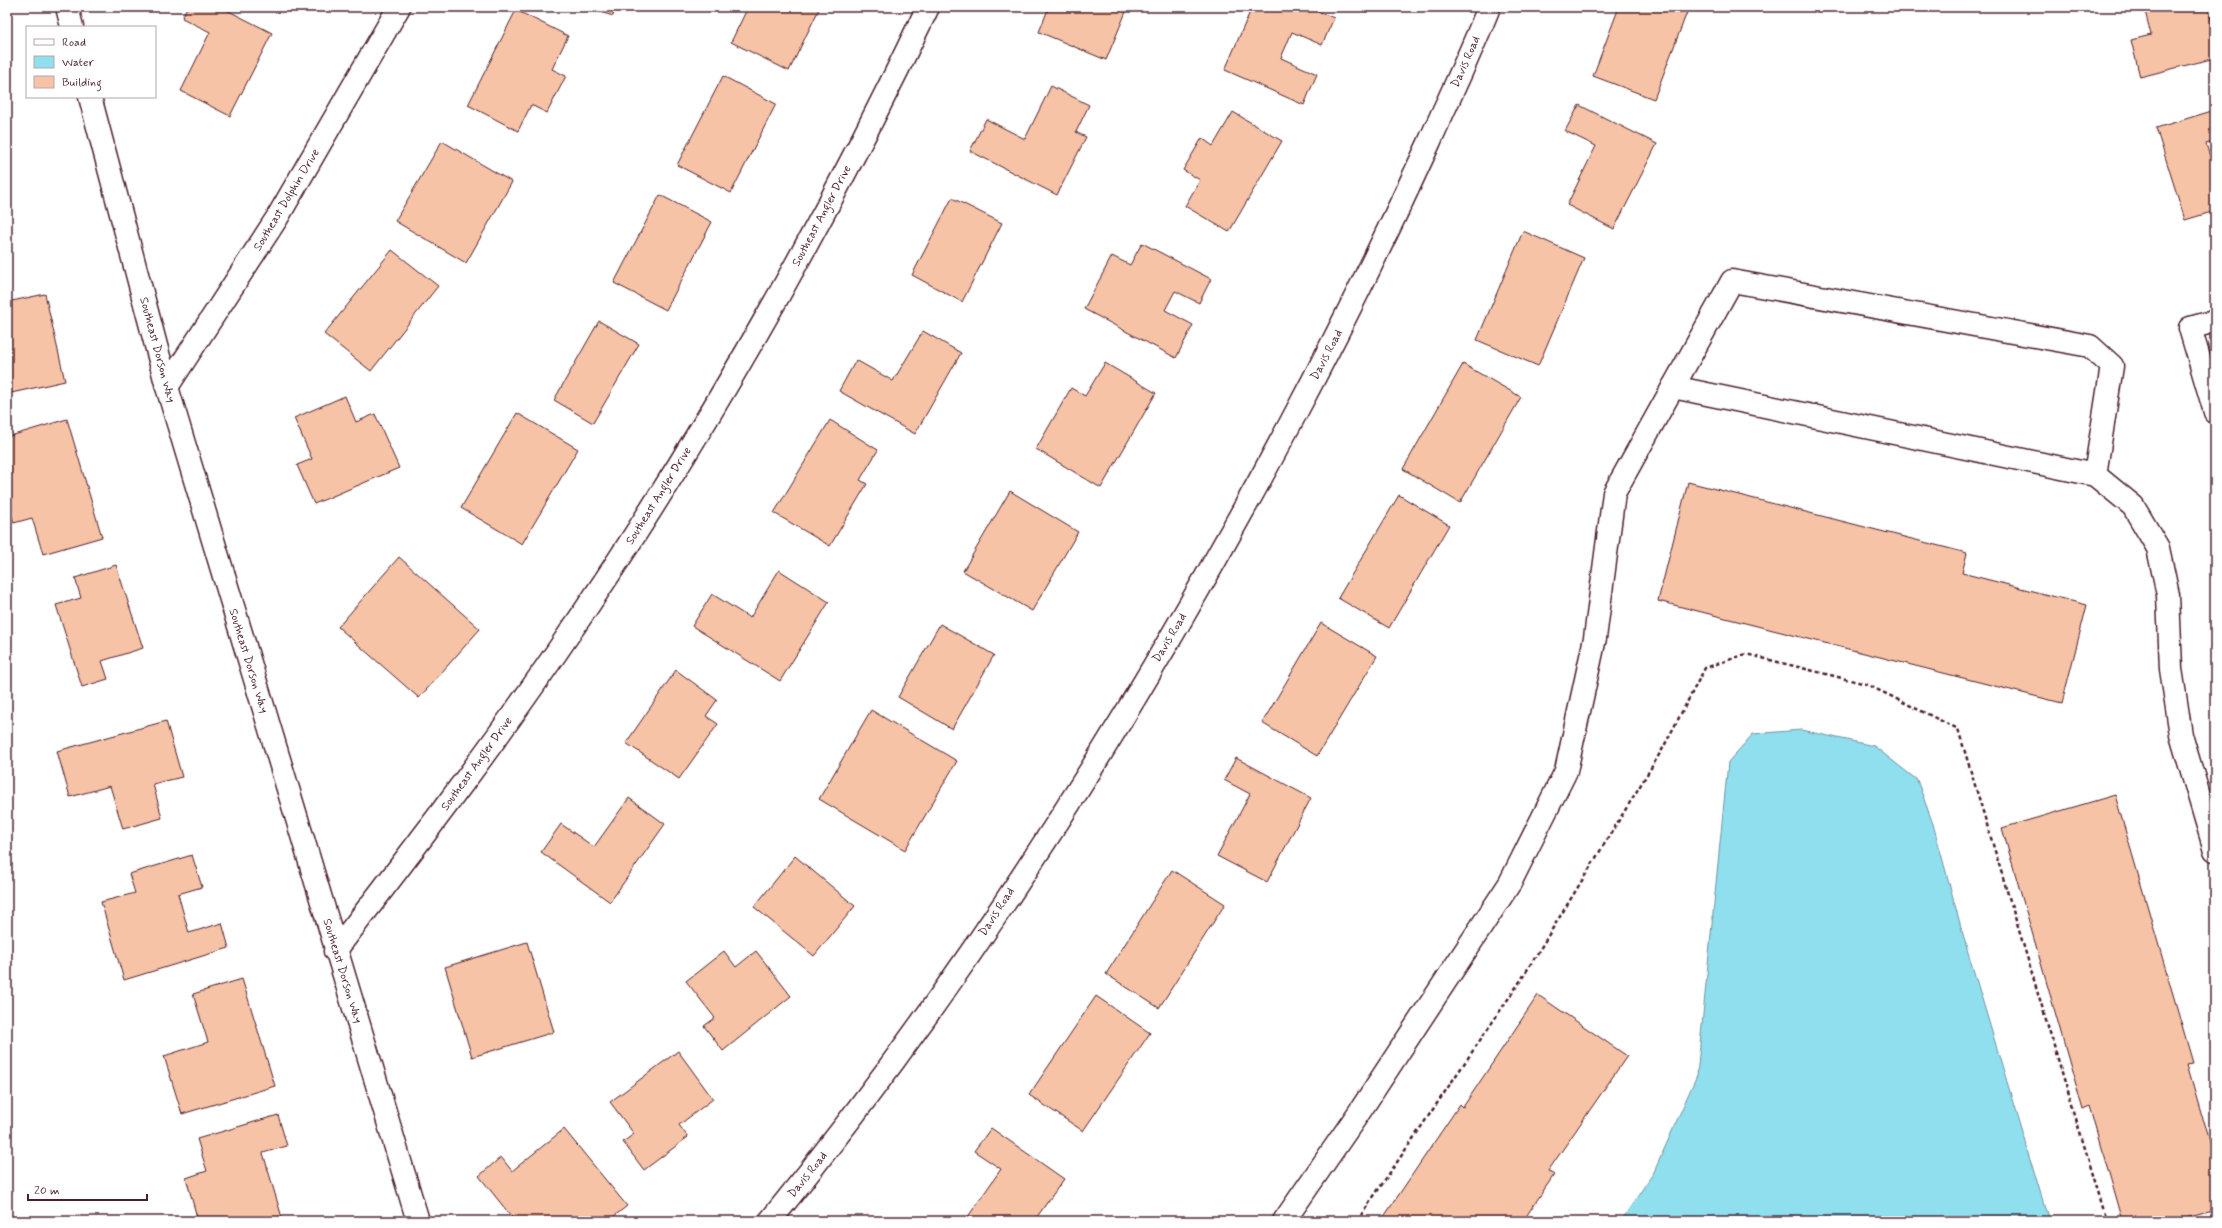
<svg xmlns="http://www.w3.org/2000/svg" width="2222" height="1228" font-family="Mynerve,sans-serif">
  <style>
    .water { fill: #90dfee; stroke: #7492a0 }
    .building { fill: #f6c3a7; stroke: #4a1f2b }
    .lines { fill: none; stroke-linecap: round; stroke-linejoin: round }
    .minor-casing { stroke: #4a1f2b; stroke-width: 25 }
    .path { stroke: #4a1f2b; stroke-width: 2.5; stroke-dasharray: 4 3; stroke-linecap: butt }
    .minor { stroke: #fff; stroke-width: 22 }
    .labels { text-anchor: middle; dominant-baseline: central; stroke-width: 3.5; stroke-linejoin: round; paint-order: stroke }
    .street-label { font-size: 12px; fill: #4a1f2b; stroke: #fff }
  </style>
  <rect width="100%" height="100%" fill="#fff"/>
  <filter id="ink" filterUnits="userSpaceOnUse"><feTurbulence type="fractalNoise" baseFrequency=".025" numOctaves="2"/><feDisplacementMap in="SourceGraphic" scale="8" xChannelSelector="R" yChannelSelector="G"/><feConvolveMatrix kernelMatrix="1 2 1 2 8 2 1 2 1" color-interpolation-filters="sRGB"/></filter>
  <g filter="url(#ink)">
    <polygon class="water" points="1801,730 1874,746 1917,780 1933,824 1967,949 2049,1221 1621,1221 1654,1172 1697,1075 1728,762 1753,734"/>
    <g class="building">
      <polygon points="187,7 221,7 272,33 230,116 181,91 210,32 182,18"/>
      <polygon points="585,7 616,7 613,16"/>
      <polygon points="748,7 820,7 789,71 731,42"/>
      <polygon points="1049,7 1128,7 1106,60 1039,32"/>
      <polygon points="1252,7 1308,7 1334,18 1322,45 1292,32 1281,58 1317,74 1304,105 1225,70"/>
      <polygon points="1619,7 1689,7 1654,99 1593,76"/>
      <polygon points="2144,7 2208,7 2215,36 2215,58 2140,77 2131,40 2151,35"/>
      <polygon points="516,10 568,36 552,69 566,76 547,113 531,105 518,131 468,105"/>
      <polygon points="723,76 776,104 731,193 677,165"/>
      <polygon points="1051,86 1089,105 1076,132 1086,137 1057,195 970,151 986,119 1025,139"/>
      <polygon points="1579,105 1657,144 1614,229 1567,205 1596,146 1565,131"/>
      <polygon points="2215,110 2215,141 2206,144 2215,172 2215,211 2185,220 2156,128"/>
      <polygon points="1233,112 1282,141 1229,232 1185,206 1200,180 1183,170 1202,138 1213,146"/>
      <polygon points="442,141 512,182 466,263 395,221"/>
      <polygon points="660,195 712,222 666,310 614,283"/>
      <polygon points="952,198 1002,223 962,302 912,275"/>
      <polygon points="1523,231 1584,258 1538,366 1477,340"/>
      <polygon points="1142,243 1211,279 1199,303 1175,291 1165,310 1193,325 1176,358 1084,309 1112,256 1130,265"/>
      <polygon points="392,250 438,286 371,371 324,334"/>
      <polygon points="45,294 65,381 7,394 7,302"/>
      <polygon points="599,321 639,344 593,423 554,400"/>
      <polygon points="923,331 961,353 915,434 839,391 856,360 893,381"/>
      <polygon points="1105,363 1156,393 1101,488 1036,449 1071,388 1085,396"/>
      <polygon points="1463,364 1521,397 1460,503 1403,469"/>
      <polygon points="345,396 356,422 375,414 399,468 314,504 297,465 312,459 294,418"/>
      <polygon points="517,413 578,449 522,544 461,508"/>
      <polygon points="67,419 102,537 43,554 32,518 14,523 7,501 7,437"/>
      <polygon points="830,420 878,450 860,480 867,484 830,546 774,513"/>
      <polygon points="1688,482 1967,553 1962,573 2087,605 2062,703 1658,601"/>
      <polygon points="1010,491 1078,532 1032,611 963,571"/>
      <polygon points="1399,495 1449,525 1389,628 1338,598"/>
      <polygon points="399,557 480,629 419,698 338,627"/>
      <polygon points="116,565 143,648 102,661 108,679 82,687 56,605 81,598 75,578"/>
      <polygon points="779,570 829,602 780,681 692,626 712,594 750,618"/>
      <polygon points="1321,623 1377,656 1317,756 1262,723"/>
      <polygon points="940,624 994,655 952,729 898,697"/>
      <polygon points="676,670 717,700 706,716 718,724 679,779 626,743"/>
      <polygon points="871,710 957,761 905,850 819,799"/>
      <polygon points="166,721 182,777 153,784 162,818 123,829 110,786 70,797 57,751"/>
      <polygon points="1236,758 1311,798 1267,882 1217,856 1250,794 1224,780"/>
      <polygon points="2115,795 2193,1063 2187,1064 2215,1161 2215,1209 2173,1221 2123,1221 2090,1106 2083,1109 2002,828"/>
      <polygon points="629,798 665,824 610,902 541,852 561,824 594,847"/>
      <polygon points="192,855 202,887 178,894 189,933 222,923 229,948 124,980 101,902 135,893 129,874"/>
      <polygon points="795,856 855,906 814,956 754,907"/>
      <polygon points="1172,870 1225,904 1159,1008 1106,974"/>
      <polygon points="527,942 554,1032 472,1057 445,967"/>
      <polygon points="724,951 736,967 756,951 791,996 723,1051 704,1026 715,1018 686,981"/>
      <polygon points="242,979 275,1086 182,1114 164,1056 208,1042 193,994"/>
      <polygon points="1538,995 1627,1056 1548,1171 1554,1175 1523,1221 1381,1221 1460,1104 1463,1107"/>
      <polygon points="1096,996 1150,1033 1083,1131 1029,1095"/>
      <polygon points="678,1051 713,1099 679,1125 688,1137 644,1170 623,1142 634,1134 610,1102"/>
      <polygon points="278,1115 287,1146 263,1153 283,1221 198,1221 186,1178 207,1171 197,1139"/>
      <polygon points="991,1128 1064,1179 1034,1221 965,1221 1001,1169 974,1151"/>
      <polygon points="564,1129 627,1206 608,1221 515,1221 479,1176 501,1157 512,1171"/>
    </g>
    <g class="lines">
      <g class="minor-casing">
        <g id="minor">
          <polyline points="67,7 72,27"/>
          <polyline points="90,97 167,387 418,1221"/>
          <polyline points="2215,321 2190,328 2215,412"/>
          <polyline points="167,387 277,218 399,7"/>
          <polyline points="1673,387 2095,475 2133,506 2158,548 2168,595 2171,669 2181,735 2215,850"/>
          <path d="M335,951C411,853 486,755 556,653C697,449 821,231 928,7"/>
          <path d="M770,1221C969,977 1142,702 1290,424C1339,332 1385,239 1429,143C1449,98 1471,53 1489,7"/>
          <polyline points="1284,1221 1360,1111 1510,883 1566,771 1595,638 1614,493 1732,281 2090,346 2112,366 2095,475"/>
        </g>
      </g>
      <polyline class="path" points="1357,1221 1521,980 1662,750 1705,668 1746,654 1866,684 1958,729 2107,1221"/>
      <use href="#minor" class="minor"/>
    </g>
  </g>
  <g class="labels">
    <g class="street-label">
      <text transform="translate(1466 62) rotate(-66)">Davis Road</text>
      <text transform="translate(287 200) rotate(-59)">Southeast Dolphin Drive</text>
      <text transform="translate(822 216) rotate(-62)">Southeast Angler Drive</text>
      <text transform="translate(157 350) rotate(75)">Southeast Dorson Way</text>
      <text transform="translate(1327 355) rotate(-62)">Davis Road</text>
      <text transform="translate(659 496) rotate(-58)">Southeast Angler Drive</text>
      <text transform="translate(1170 638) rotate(-59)">Davis Road</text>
      <text transform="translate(248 661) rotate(73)">Southeast Dorson Way</text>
      <text transform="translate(477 764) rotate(-54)">Southeast Angler Drive</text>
      <text transform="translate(997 912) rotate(-57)">Davis Road</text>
      <text transform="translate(342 971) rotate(73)">Southeast Dorson Way</text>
      <text transform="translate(808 1175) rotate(-51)">Davis Road</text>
    </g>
  </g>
  <rect width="2222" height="1228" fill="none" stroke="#fff" stroke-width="24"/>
  <rect x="12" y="12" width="2198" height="1204" fill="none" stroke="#4a1f2b" stroke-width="1.5" filter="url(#ink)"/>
  <rect x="26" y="26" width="130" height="72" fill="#ffffff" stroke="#b7a5aa"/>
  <rect x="34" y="39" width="20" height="6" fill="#ffffff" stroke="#b7a5aa"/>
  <text x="62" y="46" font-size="12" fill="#4a1f2b">Road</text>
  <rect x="34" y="56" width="20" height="12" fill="#90dfee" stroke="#b7a5aa"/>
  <text x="62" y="66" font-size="12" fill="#4a1f2b">Water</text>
  <rect x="34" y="76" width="20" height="12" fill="#f6c3a7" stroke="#b7a5aa"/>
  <text x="62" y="86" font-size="12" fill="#4a1f2b">Building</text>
  <path d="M28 1194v6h119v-6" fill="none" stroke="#4a1f2b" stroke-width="2"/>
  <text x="34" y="1194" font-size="12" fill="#4a1f2b" stroke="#ffffff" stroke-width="3" paint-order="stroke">20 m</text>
</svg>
